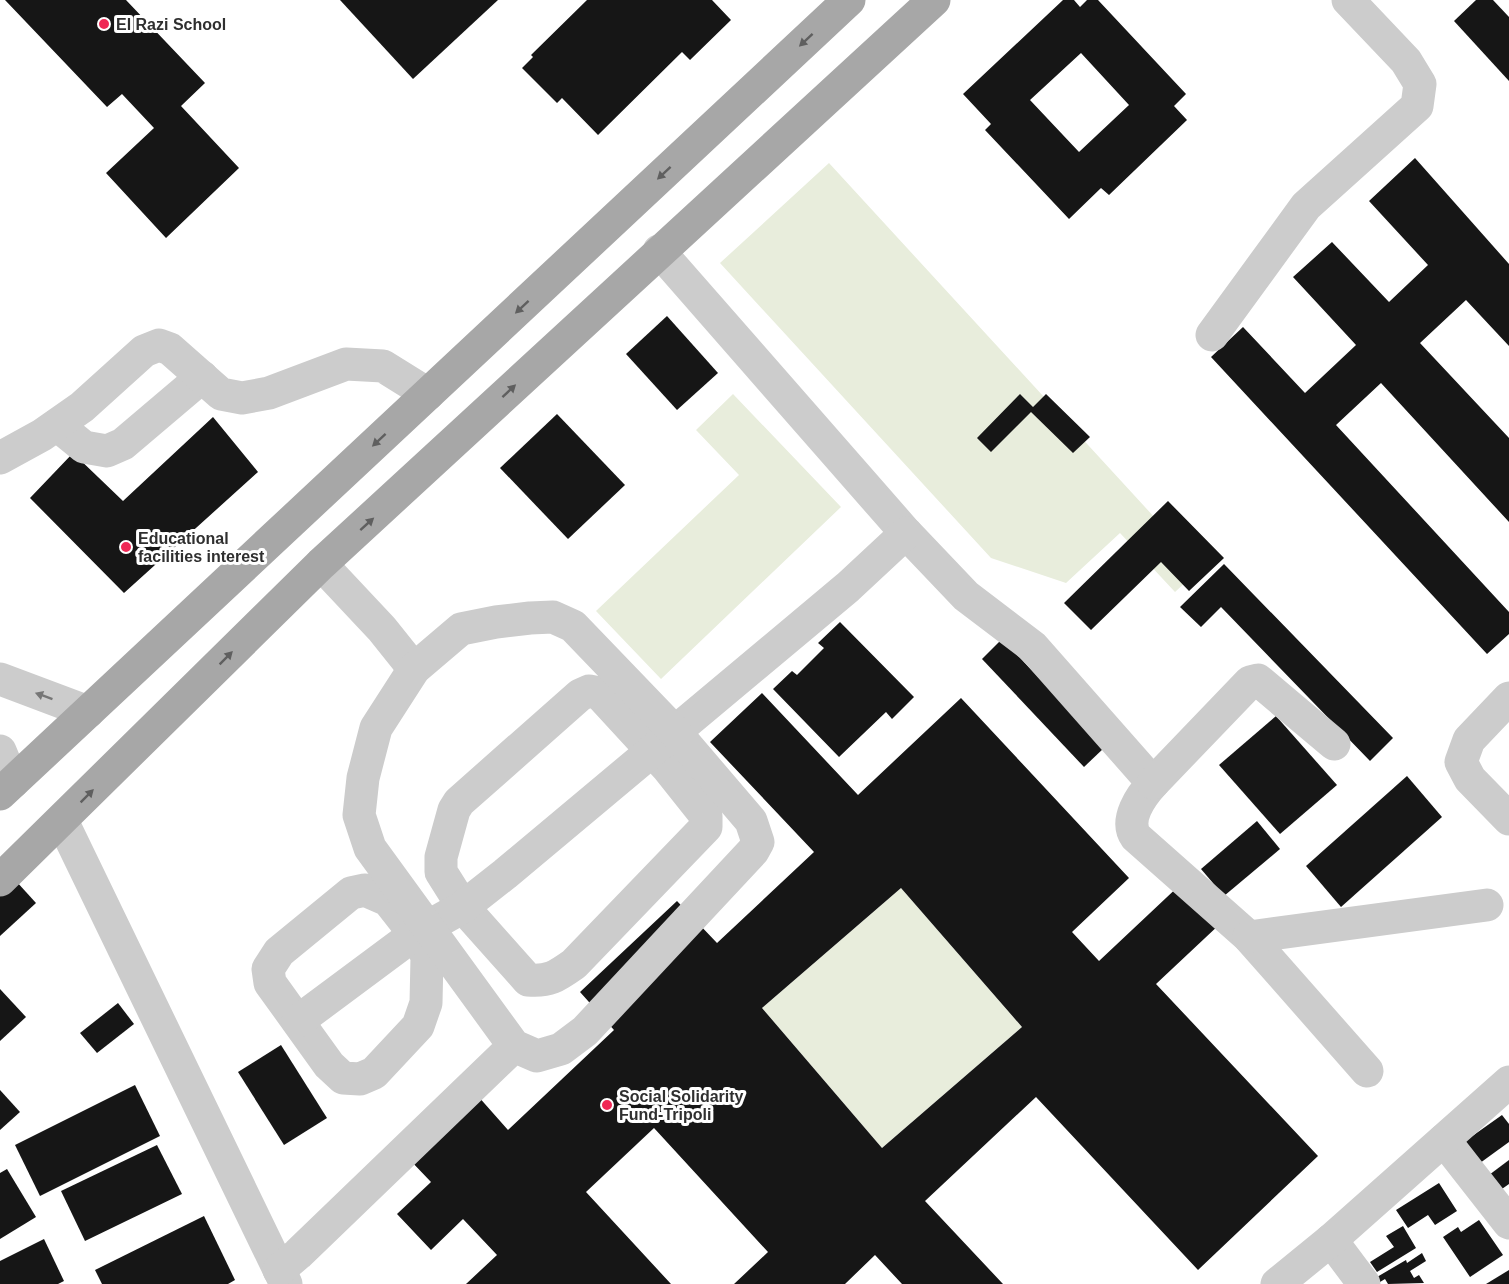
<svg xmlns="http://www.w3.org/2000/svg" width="1509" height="1284" font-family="Helvetica,sans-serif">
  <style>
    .green { fill: #e8eddc }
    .building { fill: #161616; fill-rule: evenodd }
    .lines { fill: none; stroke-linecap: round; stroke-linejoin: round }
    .minor { stroke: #ccc; stroke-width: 33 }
    .major { stroke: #a7a7a7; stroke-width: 33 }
    .oneway { fill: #5f5f5f }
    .oneway2 { fill: #767676 }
    .poi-dot { fill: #ef2855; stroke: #fff; stroke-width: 2 }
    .labels { text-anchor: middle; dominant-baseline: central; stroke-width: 6; stroke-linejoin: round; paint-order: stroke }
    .poi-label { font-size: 16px; font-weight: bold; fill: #2f2f2f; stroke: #fff; text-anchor: start }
  </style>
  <rect width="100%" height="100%" fill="#fff"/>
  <g class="green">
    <polygon points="829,163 1201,568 1175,592 1120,533 1066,583 991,558 720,263"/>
    <polygon points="733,394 841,507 661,679 596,611 739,475 696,430"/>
    <polygon points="901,888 1022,1027 882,1148 762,1008"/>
  </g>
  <g class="building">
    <polygon points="5,0 126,0 205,83 181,106 239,168 166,238 106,173 154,128 122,94 107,107"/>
    <polygon points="340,0 498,0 413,79"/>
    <polygon points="587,0 712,0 731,20 690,60 682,52 598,135 562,98 557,103 522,68 533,57 531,55"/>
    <path d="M1063,0H1074L1080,7L1087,0H1098L1186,94L1174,106L1187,120L1109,195L1101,188L1069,219L985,130L991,124L963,94ZM1081,53L1129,105L1079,152L1030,100Z"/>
    <polygon points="1476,0 1493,0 1509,17 1509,81 1454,21"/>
    <polygon points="1415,158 1509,264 1509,346 1466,300 1420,343 1509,438 1509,522 1381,383 1336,425 1509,612 1509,634 1487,654 1211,357 1243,327 1305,393 1356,345 1293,277 1332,242 1389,302 1428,265 1369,201"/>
    <polygon points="667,316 718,373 677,410 626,354"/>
    <polygon points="1020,394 1033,407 1046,394 1090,437 1073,453 1031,412 991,452 977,438"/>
    <polygon points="557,414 625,485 568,539 500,468"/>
    <polygon points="213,417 258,472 124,593 30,498 73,453 123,501"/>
    <polygon points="1168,501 1224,558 1189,591 1161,562 1091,630 1064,603"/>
    <polygon points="1224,564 1393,738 1370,761 1221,607 1201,627 1180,607"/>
    <polygon points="840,622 914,697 892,719 886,712 839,757 773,689 792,671 797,675 824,648 818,643"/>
    <polygon points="1002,639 1105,747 1084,767 982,659"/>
    <path d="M762,693L858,795L961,698L1129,878L1072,932L1099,961L1183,882L1221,923L1156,984L1318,1156L1198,1270L1036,1097L925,1201L1003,1284H902L875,1255L845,1284H734L768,1252L654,1128L586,1192L671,1284H466L497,1255L463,1219L431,1250L397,1214L431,1182L409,1159L477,1095L508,1130L614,1030L580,992L677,901L717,943L814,852L710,742ZM901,888L1022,1027L882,1148L762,1008Z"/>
    <polygon points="1276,716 1337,785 1280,834 1219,765"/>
    <polygon points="1407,776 1442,817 1341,907 1306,866"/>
    <polygon points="1257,821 1280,849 1224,896 1201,869"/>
    <polygon points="16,881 36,903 0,936 0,896"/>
    <polygon points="0,989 26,1017 0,1041"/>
    <polygon points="118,1003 134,1024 97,1053 80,1033"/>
    <polygon points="281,1045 327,1118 284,1145 238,1072"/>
    <polygon points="135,1085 160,1136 40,1196 15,1145"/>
    <polygon points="0,1090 20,1112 0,1130"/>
    <polygon points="1502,1115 1509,1124 1509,1142 1469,1171 1454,1149"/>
    <polygon points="157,1145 182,1194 85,1241 61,1191"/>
    <polygon points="1509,1160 1509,1184 1492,1196 1481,1181"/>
    <polygon points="7,1169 36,1217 0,1239 0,1173"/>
    <polygon points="1439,1183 1457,1211 1435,1225 1428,1215 1408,1228 1396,1210"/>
    <polygon points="204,1216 235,1280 228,1284 102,1284 95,1270"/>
    <polygon points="1479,1220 1503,1255 1470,1277 1443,1237 1458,1227 1461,1232"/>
    <polygon points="1403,1226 1416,1248 1377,1272 1370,1262 1394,1247 1386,1236"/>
    <polygon points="44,1239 64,1281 58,1284 0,1284 0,1261"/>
    <polygon points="1422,1253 1426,1261 1410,1271 1414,1278 1419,1275 1424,1283 1388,1284 1385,1279 1380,1282 1377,1277 1406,1260 1407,1263"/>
    <polygon points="1509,1270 1509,1284 1486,1284"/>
  </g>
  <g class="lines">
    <g class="minor">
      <path d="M659,251L906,533L966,596L1033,647L1153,783C1141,796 1124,820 1136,837L1249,937L1367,1071"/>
      <polyline points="1212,335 1306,206 1417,106 1420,84 1406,61 1348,0"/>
      <polyline points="57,425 84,447 107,451 123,444 202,377"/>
      <polyline points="0,458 42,435 82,407 144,351 159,345 170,349 221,394 242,398 269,393 346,364 383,366 428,394"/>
      <polyline points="321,564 382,629 414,669"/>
      <polyline points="0,679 88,712"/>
      <path d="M589,691L599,693L667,767L706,816V827L574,964C557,976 549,982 528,980L463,907L441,872V857L454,810L459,802L580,695Z"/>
      <polyline points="1509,698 1469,740 1461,762 1470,779 1509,819"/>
      <polyline points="0,751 13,782"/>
      <polyline points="1153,783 1250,682 1258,680 1334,744"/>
      <polyline points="62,821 286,1284"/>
      <polygon points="365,890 388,900 421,942 427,957 426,1003 418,1026 374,1073 360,1079 343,1078 329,1065 270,983 268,969 279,952 351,893"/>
      <polyline points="1249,937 1487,905"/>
      <polyline points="298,1021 415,934 463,907 505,874 848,587 906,533"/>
      <polyline points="1444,1140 1509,1223"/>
      <polyline points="1331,1240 1364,1284"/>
      <polyline points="279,1270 298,1254 514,1046 537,1056 561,1049 585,1031 753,851 758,842 751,821 675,732 573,626 553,617 530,618 496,622 461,629 414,669 376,728 363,778 359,815 370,848 514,1046"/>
      <polyline points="1277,1284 1331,1240 1509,1082"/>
    </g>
    <g class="major">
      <polyline points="0,794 849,0"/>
      <polyline points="0,880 321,564 934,0"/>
    </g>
  </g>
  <defs><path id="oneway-solid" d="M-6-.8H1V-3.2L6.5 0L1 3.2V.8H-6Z" transform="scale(1.5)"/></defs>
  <g class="oneway">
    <use href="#oneway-solid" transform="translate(806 40) rotate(137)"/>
    <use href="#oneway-solid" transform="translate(664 173) rotate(137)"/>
    <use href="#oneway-solid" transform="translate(522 307) rotate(137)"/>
    <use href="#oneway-solid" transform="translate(509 391) rotate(-43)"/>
    <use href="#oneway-solid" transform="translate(379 440) rotate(137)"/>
    <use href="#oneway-solid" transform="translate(367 524) rotate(-42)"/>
    <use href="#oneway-solid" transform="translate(226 658) rotate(-45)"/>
    <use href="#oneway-solid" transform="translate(87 796) rotate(-45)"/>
  </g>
  <use class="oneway2" href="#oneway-solid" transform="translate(44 696) rotate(-160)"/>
  <g class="poi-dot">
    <circle cx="104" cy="24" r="6"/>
    <circle cx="126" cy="547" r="6"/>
    <circle cx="607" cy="1105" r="6"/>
  </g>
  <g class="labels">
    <g class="poi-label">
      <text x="116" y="24">El Razi School</text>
      <text x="138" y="538">Educational<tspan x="138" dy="18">facilities interest</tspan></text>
      <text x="619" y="1096">Social Solidarity<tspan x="619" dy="18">Fund-Tripoli</tspan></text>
    </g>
  </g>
</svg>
